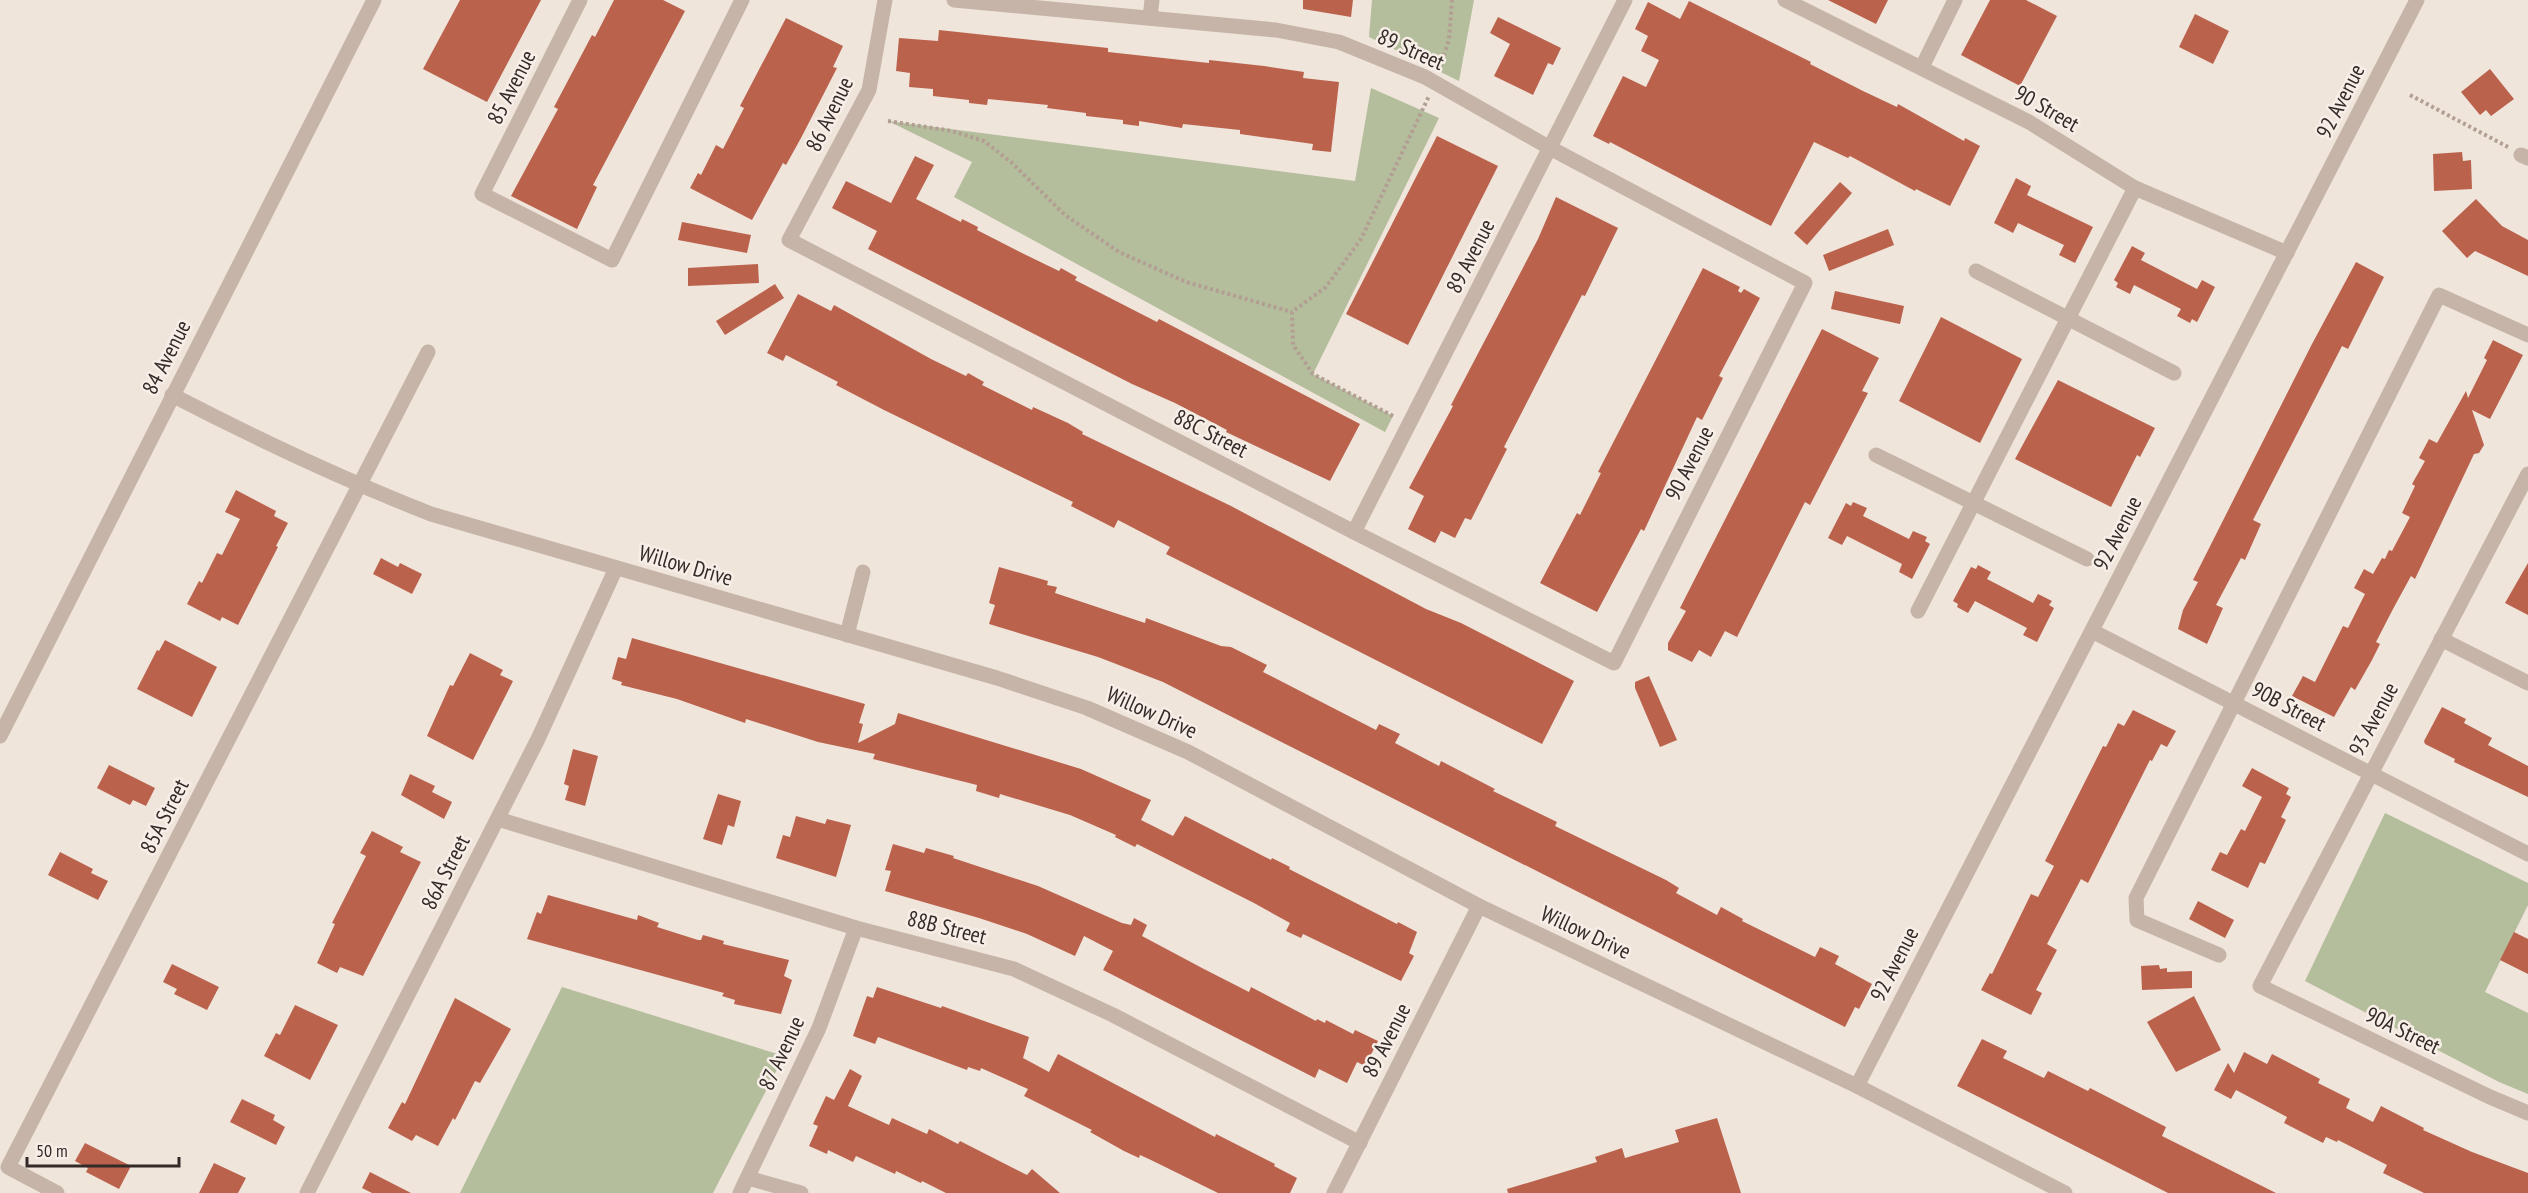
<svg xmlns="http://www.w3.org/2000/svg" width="2528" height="1193" font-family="'PT Sans Narrow',sans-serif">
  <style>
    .green { fill: #b4bd9c }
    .building { fill: #bb624d }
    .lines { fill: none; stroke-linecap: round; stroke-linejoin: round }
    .path { stroke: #b29e92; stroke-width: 4; stroke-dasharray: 3 3; stroke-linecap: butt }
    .minor { stroke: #c6b4a8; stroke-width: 15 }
    .labels { text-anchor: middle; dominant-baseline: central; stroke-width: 5; stroke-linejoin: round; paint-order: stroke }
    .street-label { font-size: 22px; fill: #342b28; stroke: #f7efe7 }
  </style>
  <rect width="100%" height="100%" fill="#efe5db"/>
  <g class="green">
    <polygon points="1372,0 1474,0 1459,81 1369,37"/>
    <polygon points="1371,88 1439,118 1313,374 1393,416 1385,432 954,197 972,162 888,121 1355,181"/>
    <polygon points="2385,813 2528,883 2528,905 2485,992 2528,1013 2528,1094 2499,1082 2305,981"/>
    <polygon points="562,987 784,1056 713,1193 460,1193"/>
  </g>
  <g class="building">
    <polygon points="460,0 541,0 487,102 423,69"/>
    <polygon points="614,0 663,0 685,11 593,185 597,187 577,229 511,196 558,109 554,107 592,35 595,37"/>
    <polygon points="1303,0 1353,0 1351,17 1303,9"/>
    <polygon points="1828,0 1888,0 1876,24"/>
    <polygon points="1990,0 2026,0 2057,16 2020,86 1961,55"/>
    <polygon points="1689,1 1811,62 1810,64 1863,91 1897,107 1898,104 1964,141 1965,138 1980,146 1950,206 1916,189 1915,191 1850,156 1848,158 1814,142 1771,226 1610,142 1609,144 1593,136 1623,76 1646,87 1659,60 1641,51 1648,36 1635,29 1648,2 1680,19"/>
    <polygon points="2195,14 2229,31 2213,64 2179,47"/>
    <polygon points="1498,17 1561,48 1553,65 1548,63 1533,95 1494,76 1510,44 1490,33"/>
    <polygon points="786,18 843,46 833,67 837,68 801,138 786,165 783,163 752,220 690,188 698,173 701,175 716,145 723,149 744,108 740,106"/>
    <polygon points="939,30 1108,48 1108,52 1209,63 1209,60 1264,66 1304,72 1303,78 1339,82 1331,152 1312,150 1313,144 1240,134 1240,130 1183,124 1182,128 1139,121 1139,126 1123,124 1123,120 1086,116 1086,113 1047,108 1048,105 988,99 987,105 969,103 969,100 933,96 933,89 909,87 910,73 896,71 899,38 938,41"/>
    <polygon points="2490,69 2514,99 2491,116 2486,110 2480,115 2461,92"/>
    <polygon points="1437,136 1498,166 1408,345 1346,314"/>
    <polygon points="2462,152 2463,161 2471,160 2472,189 2434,191 2433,154"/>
    <polygon points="915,156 934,165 916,199 961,222 962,219 978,227 977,230 1026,255 1059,271 1061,268 1077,277 1075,280 1157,322 1159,319 1360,424 1330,481 1226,432 1227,430 1175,403 1132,384 868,249 877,231 832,208 846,181 891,203"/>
    <polygon points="2016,178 2031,186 2027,195 2093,227 2075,263 2059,255 2064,245 2018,223 2013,233 1994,223"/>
    <polygon points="1840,182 1852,193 1807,245 1794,233"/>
    <polygon points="1556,197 1618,228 1585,296 1582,295 1504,447 1507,449 1471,520 1465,518 1455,538 1441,531 1435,543 1408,529 1424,496 1409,488 1453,406 1451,405 1538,239"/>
    <polygon points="2476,199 2502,226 2528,240 2528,276 2475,251 2467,258 2442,231"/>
    <polygon points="682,222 751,235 747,253 678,240"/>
    <polygon points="1888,229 1894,245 1829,271 1823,255"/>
    <polygon points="2132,246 2145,253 2141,260 2197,289 2202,280 2215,287 2197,322 2192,319 2190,323 2177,316 2181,309 2134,285 2130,294 2116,287 2118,283 2114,280"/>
    <polygon points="2356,262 2384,277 2348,349 2342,346 2253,520 2261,524 2245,560 2241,558 2216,605 2223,608 2207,644 2178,629 2183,610 2198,582 2193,580 2312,344"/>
    <polygon points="758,264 759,283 688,286 688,268"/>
    <polygon points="1703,268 1740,287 1738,291 1741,293 1744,289 1760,298 1719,376 1723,378 1702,420 1697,417 1644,531 1641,529 1597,612 1540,583 1577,513 1580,515 1601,473 1598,472"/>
    <polygon points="775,284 784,298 725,335 716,321"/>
    <polygon points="1835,291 1904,306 1900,324 1831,309"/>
    <polygon points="798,294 831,311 834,305 931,359 966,376 968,373 984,382 982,385 1032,410 1033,407 1068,423 1083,432 1082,434 1231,506 1426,609 1461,623 1574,681 1542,744 1166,554 1170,547 1118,520 1114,528 1071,506 1073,502 884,410 836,385 838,382 786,355 783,361 767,353"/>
    <polygon points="1941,317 2022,359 1980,443 1899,401"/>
    <polygon points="1822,329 1879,358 1862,391 1868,393 1810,505 1805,502 1737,637 1725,631 1711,657 1699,650 1692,662 1668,650 1668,643 1686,611 1680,608"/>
    <polygon points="2493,340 2523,355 2490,419 2472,410 2484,445 2479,453 2474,454 2415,579 2411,576 2393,609 2376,642 2380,644 2372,660 2355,690 2351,687 2334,717 2292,696 2303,676 2315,682 2343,626 2348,628 2365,594 2354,588 2364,569 2373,574 2382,558 2385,559 2389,550 2392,551 2410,517 2402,513 2415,486 2412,484 2425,461 2419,458 2429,439 2437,443 2466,391 2468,398 2487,360 2484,358"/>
    <polygon points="2058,380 2155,428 2140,457 2137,455 2111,507 2015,459"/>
    <polygon points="236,490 276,511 274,516 288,523 276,546 278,547 238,625 222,617 220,621 187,604 199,581 202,583 217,553 222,555 240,519 225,512"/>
    <polygon points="1853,502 1867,508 1863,516 1909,539 1913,531 1927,537 1925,541 1930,544 1912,579 1899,572 1902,564 1847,536 1842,545 1828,538 1846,503 1851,506"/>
    <polygon points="381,558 398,567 400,563 422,574 412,594 373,574"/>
    <polygon points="2528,563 2528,615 2505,603"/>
    <polygon points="1978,565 1991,572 1987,579 2033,603 2038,594 2052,601 2049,605 2054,608 2037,642 2023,635 2027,628 1975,601 1968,613 1957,607 1958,604 1953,601 1971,567 1976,569"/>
    <polygon points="999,567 1048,581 1047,585 1057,587 1055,593 1145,623 1146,618 1221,646 1231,647 1267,665 1263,672 1337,710 1376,730 1379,724 1400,734 1395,743 1439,766 1441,761 1495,789 1493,791 1557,822 1555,826 1666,880 1679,888 1676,893 1717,915 1721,907 1743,919 1742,921 1815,957 1820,947 1839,956 1835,964 1872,984 1859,1009 1855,1007 1845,1027 1163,682 1098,657 989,624 995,605 989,603"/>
    <polygon points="632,638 865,704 859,723 863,724 858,743 895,724 898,713 1081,769 1151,800 1141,820 1173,836 1185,816 1271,860 1272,858 1290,867 1289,869 1397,924 1398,922 1417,932 1409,953 1414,956 1401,981 1303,934 1301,938 1286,931 1290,923 1254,903 1137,844 1135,847 1115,837 1116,835 1070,815 1000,794 999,798 976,791 977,785 873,759 875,754 818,742 746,719 745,723 677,699 621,685 622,682 612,679 618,657 626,659"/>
    <polygon points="165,640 217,667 192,717 137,689 157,650 159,651"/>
    <polygon points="470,653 503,670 500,675 513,681 473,760 427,736 450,685 453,686"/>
    <polygon points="1649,676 1677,740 1660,747 1635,688 1635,682"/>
    <polygon points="2442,707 2466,719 2464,723 2492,738 2488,745 2528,766 2528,797 2454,762 2455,759 2425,744 2424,741"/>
    <polygon points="2133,710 2176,731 2167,747 2161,744 2152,761 2150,760 2088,883 2081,879 2047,944 2057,950 2036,990 2042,993 2031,1015 1981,990 1990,973 1992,974 2031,894 2038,897 2054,866 2045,861 2103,746 2106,747 2118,723 2124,726"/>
    <polygon points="573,749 598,756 585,806 565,800 569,786 564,784"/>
    <polygon points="109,765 155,788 146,806 133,800 130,805 97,788"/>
    <polygon points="2252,768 2289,788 2286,794 2291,797 2281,817 2286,820 2265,864 2260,862 2248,888 2211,870 2220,852 2227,855 2241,829 2245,831 2262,797 2242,786"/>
    <polygon points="410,774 435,786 432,792 452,802 444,819 401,795"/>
    <polygon points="718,794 741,801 734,827 728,825 722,845 703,839"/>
    <polygon points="796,816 825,824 827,819 851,825 836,877 776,858 783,835 790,837"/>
    <polygon points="372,831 403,847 400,852 421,862 363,976 340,967 337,973 317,963 335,924 332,923 366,856 360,853"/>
    <polygon points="893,844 924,853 926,848 954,856 953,858 1038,886 1122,923 1131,925 1134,918 1147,925 1142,936 1202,968 1249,992 1251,987 1316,1021 1317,1019 1325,1023 1326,1020 1353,1034 1355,1030 1378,1041 1365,1066 1357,1062 1347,1083 1319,1069 1315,1078 1103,970 1113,951 1084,936 1075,956 1027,934 979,918 885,891 891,871 885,870"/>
    <polygon points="60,852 93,869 91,873 108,881 98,900 48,875"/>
    <polygon points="548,895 637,920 638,915 659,923 657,927 698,940 701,940 703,935 724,941 723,944 789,960 784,976 792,980 781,1014 734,1004 735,1000 722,996 724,993 527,939 537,912 541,914"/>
    <polygon points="2198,901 2234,920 2225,938 2189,919"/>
    <polygon points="2514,932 2528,939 2528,974 2500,960"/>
    <polygon points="172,964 219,987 207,1010 174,994 177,989 163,982"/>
    <polygon points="2159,965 2160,969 2167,968 2167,972 2192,971 2192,988 2142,990 2141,966"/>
    <polygon points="877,987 941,1008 942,1006 1029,1037 1023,1058 1049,1072 1058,1054 1215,1137 1216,1134 1275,1164 1274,1166 1297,1178 1290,1193 1218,1193 1151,1160 1140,1155 1139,1158 1124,1151 1090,1132 1092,1130 1024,1096 1028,1089 981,1068 980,1071 968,1067 967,1070 878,1037 875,1044 853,1036 867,996 873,998"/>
    <polygon points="2194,996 2221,1050 2176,1072 2147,1022"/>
    <polygon points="455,998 511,1029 480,1083 475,1081 455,1120 453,1118 438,1146 416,1135 412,1141 388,1128 402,1102 405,1104"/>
    <polygon points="295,1005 338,1025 310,1080 264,1056 276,1033 280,1035"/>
    <polygon points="1982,1039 2007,1051 2003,1058 2044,1078 2048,1071 2088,1091 2090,1088 2166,1127 2162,1136 2276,1193 2168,1193 1957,1086"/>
    <polygon points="2244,1052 2267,1064 2272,1054 2320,1079 2318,1083 2350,1099 2346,1108 2373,1122 2381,1106 2424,1128 2423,1130 2472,1152 2528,1173 2528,1193 2424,1193 2383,1173 2387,1165 2338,1140 2337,1142 2326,1137 2323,1143 2284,1123 2287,1117 2236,1090 2231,1099 2214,1090 2228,1063 2234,1073"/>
    <polygon points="850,1069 862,1076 848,1106 889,1125 892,1118 927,1134 929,1129 958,1144 960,1141 1027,1175 1032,1169 1060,1193 946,1193 922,1181 921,1183 896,1171 895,1174 856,1156 853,1162 828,1150 827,1154 809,1146 818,1126 813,1124 826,1096 834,1100"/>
    <polygon points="242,1099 275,1115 273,1120 285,1127 276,1145 230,1122"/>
    <polygon points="1717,1118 1741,1193 1508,1193 1507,1189 1597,1162 1595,1157 1622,1148 1625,1158 1679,1142 1675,1130"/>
    <polygon points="85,1143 131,1166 119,1189 86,1172 88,1168 75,1161"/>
    <polygon points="214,1163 246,1178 238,1193 199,1193"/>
    <polygon points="370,1172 411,1193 372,1193 362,1188"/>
  </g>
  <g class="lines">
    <g class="path">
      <polyline points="1440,67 1449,40 1452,0"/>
      <polyline points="2410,95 2508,147"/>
      <polyline points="888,121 952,131 984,141 1012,163 1065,215 1119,252 1186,282 1292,312"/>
      <polyline points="1393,416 1313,374 1293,345 1292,312 1326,287 1361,239 1429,96"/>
    </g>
    <g class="minor">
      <polyline points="580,0 482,194 612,260 742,0"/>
      <polyline points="885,0 869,90 789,240 1354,532 1614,663 1805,283 1550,148 1425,77 1339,42 1276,30 954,0"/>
      <polyline points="1785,0 2029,122 2135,188 2287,253"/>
      <polyline points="1150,18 1152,0"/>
      <polyline points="1922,67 1955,0"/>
      <polyline points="2521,155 2528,158"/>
      <polyline points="1976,271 2174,373"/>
      <path d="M172,395C257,439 342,479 431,514L997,678L1087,708L1188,752L1479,906L1857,1086L2065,1193"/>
      <polyline points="1876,455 2087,559"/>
      <polyline points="2528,474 2260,986 2490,1097 2528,1113"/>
      <polyline points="1354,532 1625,0"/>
      <polyline points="1918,611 2135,188"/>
      <polyline points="2092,631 2528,854"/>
      <polyline points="847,635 863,572"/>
      <polyline points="2441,639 2528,683"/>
      <polyline points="0,736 374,0"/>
      <polyline points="498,819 856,928 1014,969 1113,1015 1360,1143"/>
      <polyline points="2219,955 2137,920 2136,898 2439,295 2528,335"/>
      <polyline points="1857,1086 2417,0"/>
      <polyline points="748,1178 801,1193"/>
      <polyline points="57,1193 8,1167 428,352"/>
      <polyline points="307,1193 538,739 616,568"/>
      <polyline points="740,1193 819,1028 856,928"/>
      <polyline points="1334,1193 1479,906"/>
    </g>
  </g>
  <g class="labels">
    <g class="street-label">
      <text transform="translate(1411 49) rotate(24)">89 Street</text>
      <text transform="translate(511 87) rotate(-63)">85 Avenue</text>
      <text transform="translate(2340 101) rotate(-63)">92 Avenue</text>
      <text transform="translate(2047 108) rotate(30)">90 Street</text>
      <text transform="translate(829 114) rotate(-64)">86 Avenue</text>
      <text transform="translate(1470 256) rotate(-63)">89 Avenue</text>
      <text transform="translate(166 357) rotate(-63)">84 Avenue</text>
      <text transform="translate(1211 433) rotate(27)">88C Street</text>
      <text transform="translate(1689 463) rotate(-63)">90 Avenue</text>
      <text transform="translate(2117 533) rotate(-63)">92 Avenue</text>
      <text transform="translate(686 565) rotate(16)">Willow Drive</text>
      <text transform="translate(2289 706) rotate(28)">90B Street</text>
      <text transform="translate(1152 712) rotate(24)">Willow Drive</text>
      <text transform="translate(2373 719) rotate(-62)">93 Avenue</text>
      <text transform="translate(164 816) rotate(-63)">85A Street</text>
      <text transform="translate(445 872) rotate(-63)">86A Street</text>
      <text transform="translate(947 927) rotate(14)">88B Street</text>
      <text transform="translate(1586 932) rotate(25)">Willow Drive</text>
      <text transform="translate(1894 964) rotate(-63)">92 Avenue</text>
      <text transform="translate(2403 1030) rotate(26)">90A Street</text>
      <text transform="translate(1386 1040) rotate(-63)">89 Avenue</text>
      <text transform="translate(781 1053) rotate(-65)">87 Avenue</text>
    </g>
  </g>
  <path d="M27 1157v9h152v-9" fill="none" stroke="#342b28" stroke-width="3"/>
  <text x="36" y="1157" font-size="18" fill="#342b28" stroke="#f7efe7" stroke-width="4.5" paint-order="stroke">50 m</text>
</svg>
